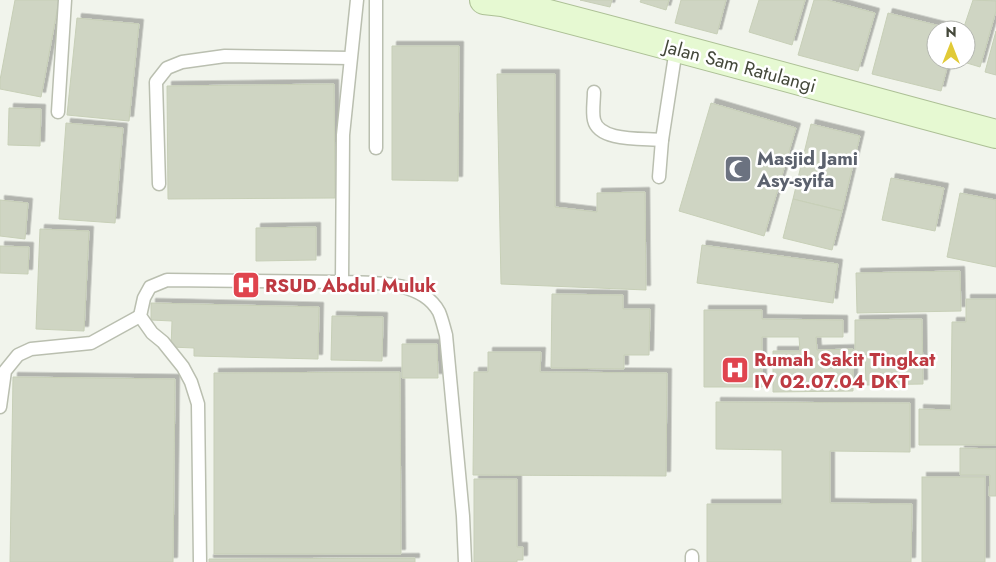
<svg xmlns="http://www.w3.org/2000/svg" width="996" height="562" font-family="Jost,sans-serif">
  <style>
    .building { fill: #cfd5c3; stroke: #c7cfb7; filter: url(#shadow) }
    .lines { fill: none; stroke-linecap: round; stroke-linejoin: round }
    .lane-casing { stroke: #babfb0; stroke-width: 15 }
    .secondary-casing { stroke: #adc096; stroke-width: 30 }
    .lane { stroke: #fff; stroke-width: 12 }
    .secondary { stroke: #e6f9d2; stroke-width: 28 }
    .labels { text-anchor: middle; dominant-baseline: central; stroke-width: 5; stroke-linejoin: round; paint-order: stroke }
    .street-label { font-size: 19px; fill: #44483a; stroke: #fff }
    .worship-label { font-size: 19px; font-weight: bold; fill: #5b616d; stroke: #fff; text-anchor: start }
    .health-label { font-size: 19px; font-weight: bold; fill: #be3a42; stroke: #fff; text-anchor: start }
  </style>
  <defs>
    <filter id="shadow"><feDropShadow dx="4.5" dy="-4.5" stdDeviation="0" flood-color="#0004"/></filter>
  </defs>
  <rect width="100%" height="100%" fill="#f1f4ec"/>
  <g class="building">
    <polygon points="15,0 59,0 41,97 0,89 0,80"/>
    <polygon points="580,0 612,0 610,7"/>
    <polygon points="641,0 669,0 666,10 640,2"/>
    <polygon points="681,0 726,0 717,34 675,23"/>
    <polygon points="759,0 805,0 792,45 749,32"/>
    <polygon points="814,0 827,0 875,13 858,71 798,55"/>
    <polygon points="973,0 996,1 996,11 980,67 957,60 966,60 966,30 963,30"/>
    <polygon points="888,13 956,30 936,30 936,60 949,60 941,91 872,74"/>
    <polygon points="77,18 139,24 129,121 67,115"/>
    <polygon points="996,31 996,75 985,72"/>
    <polygon points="392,46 459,46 458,181 392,180"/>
    <polygon points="497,74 555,74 555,207 597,212 597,193 645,192 646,290 501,284"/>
    <polygon points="334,84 335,198 168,199 167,86"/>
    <polygon points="711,103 796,128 764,236 679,211"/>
    <polygon points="9,108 41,109 40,146 8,145"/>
    <polygon points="66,123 123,128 115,223 59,219"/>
    <polygon points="811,124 860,136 842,211 793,199"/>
    <polygon points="891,178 944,188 935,231 882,220"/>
    <polygon points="960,193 996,200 996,267 947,257"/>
    <polygon points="793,199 842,211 832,250 783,238"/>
    <polygon points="0,200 28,203 25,239 0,236"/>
    <polygon points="316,227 316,260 256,261 256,228"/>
    <polygon points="40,229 89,231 84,331 36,329"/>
    <polygon points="702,245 838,264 833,303 697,283"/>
    <polygon points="0,246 29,247 28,274 0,273"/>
    <polygon points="960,271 961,311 857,313 856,273"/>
    <polygon points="552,294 623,295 623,309 650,309 649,355 624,355 624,369 551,368"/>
    <polygon points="966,299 996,299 996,445 919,445 919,409 951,410 952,322 966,322"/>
    <polygon points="151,303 319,307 318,359 194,356 194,348 171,347 172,321 151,320"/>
    <polygon points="704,310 762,310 762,319 843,320 843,337 816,337 817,350 853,349 853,391 773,392 773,351 800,351 799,337 762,337 762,387 704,387"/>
    <polygon points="332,316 383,317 382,361 331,360"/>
    <polygon points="922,319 923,384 866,385 865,356 855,356 855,320"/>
    <polygon points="402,344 437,344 438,378 402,378"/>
    <polygon points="488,352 541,352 540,372 667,373 666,476 473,475 474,372 488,372"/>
    <polygon points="400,372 401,554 214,554 214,373"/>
    <polygon points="13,377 175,379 173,562 10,562"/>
    <polygon points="716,402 910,403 910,452 830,451 830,503 912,504 911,562 707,562 707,504 782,504 782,450 716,449"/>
    <polygon points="960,448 996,449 996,496 989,496 990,475 960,475"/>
    <rect x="922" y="477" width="63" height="85"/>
    <polygon points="474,479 517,479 517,547 523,547 523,560 517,560 517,562 474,562"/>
    <polygon points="415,558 415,562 209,562 209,559"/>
  </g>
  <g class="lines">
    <g class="lane-casing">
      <g id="lane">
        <path d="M357,0L343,135L342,282C373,283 422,280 439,312C442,319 444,328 446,335L463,516L465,562"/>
        <polyline points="376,0 376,148"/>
        <path d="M594,92C594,101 592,112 594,120C599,142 643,138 662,140"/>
        <polyline points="58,112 65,0"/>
        <polyline points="659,177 662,140 676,49"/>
        <polyline points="159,184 156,82 167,68 182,62 225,56 350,58"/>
        <polyline points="0,407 5,371 18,355 31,349 91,343 140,316"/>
        <polyline points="692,556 692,562"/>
        <polyline points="200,562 198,404 191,382 183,367 163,342 152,333 140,316 144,298 150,287 167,280 342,282"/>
      </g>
    </g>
    <g class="secondary-casing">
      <path id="secondary" d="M484,0L502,2C667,44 831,90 996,134"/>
    </g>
    <use href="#lane" class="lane"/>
    <use href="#secondary" class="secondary"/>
  </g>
  <defs>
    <g id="mosque-square" transform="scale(1.4375)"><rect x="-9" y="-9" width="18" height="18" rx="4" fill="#6b7280" stroke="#fff"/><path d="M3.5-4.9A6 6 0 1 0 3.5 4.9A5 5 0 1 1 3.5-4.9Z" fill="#fff"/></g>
    <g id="hospital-square" transform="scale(1.4375)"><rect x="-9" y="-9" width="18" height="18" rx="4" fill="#e0444e" stroke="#fff"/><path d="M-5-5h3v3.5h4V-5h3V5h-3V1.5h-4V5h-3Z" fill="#fff"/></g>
  </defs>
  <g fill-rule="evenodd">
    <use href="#mosque-square" x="738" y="169"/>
    <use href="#hospital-square" x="246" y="285"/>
    <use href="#hospital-square" x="735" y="370"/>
  </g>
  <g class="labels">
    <g class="street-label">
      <text transform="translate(740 66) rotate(15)">Jalan Sam Ratulangi</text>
    </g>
    <g class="worship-label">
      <text x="757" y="158">Masjid Jami<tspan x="757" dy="22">Asy-syifa</tspan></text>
    </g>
    <g class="health-label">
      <text x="265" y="285">RSUD Abdul Muluk</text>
      <text x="754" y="359">Rumah Sakit Tingkat<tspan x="754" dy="22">IV 02.07.04 DKT</tspan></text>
    </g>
  </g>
  <g transform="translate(951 45)"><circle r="24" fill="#ffffff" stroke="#b4b6b0"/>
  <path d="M0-4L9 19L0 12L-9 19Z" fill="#e1ca37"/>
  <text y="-8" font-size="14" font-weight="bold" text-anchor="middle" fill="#44483a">N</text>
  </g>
</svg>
